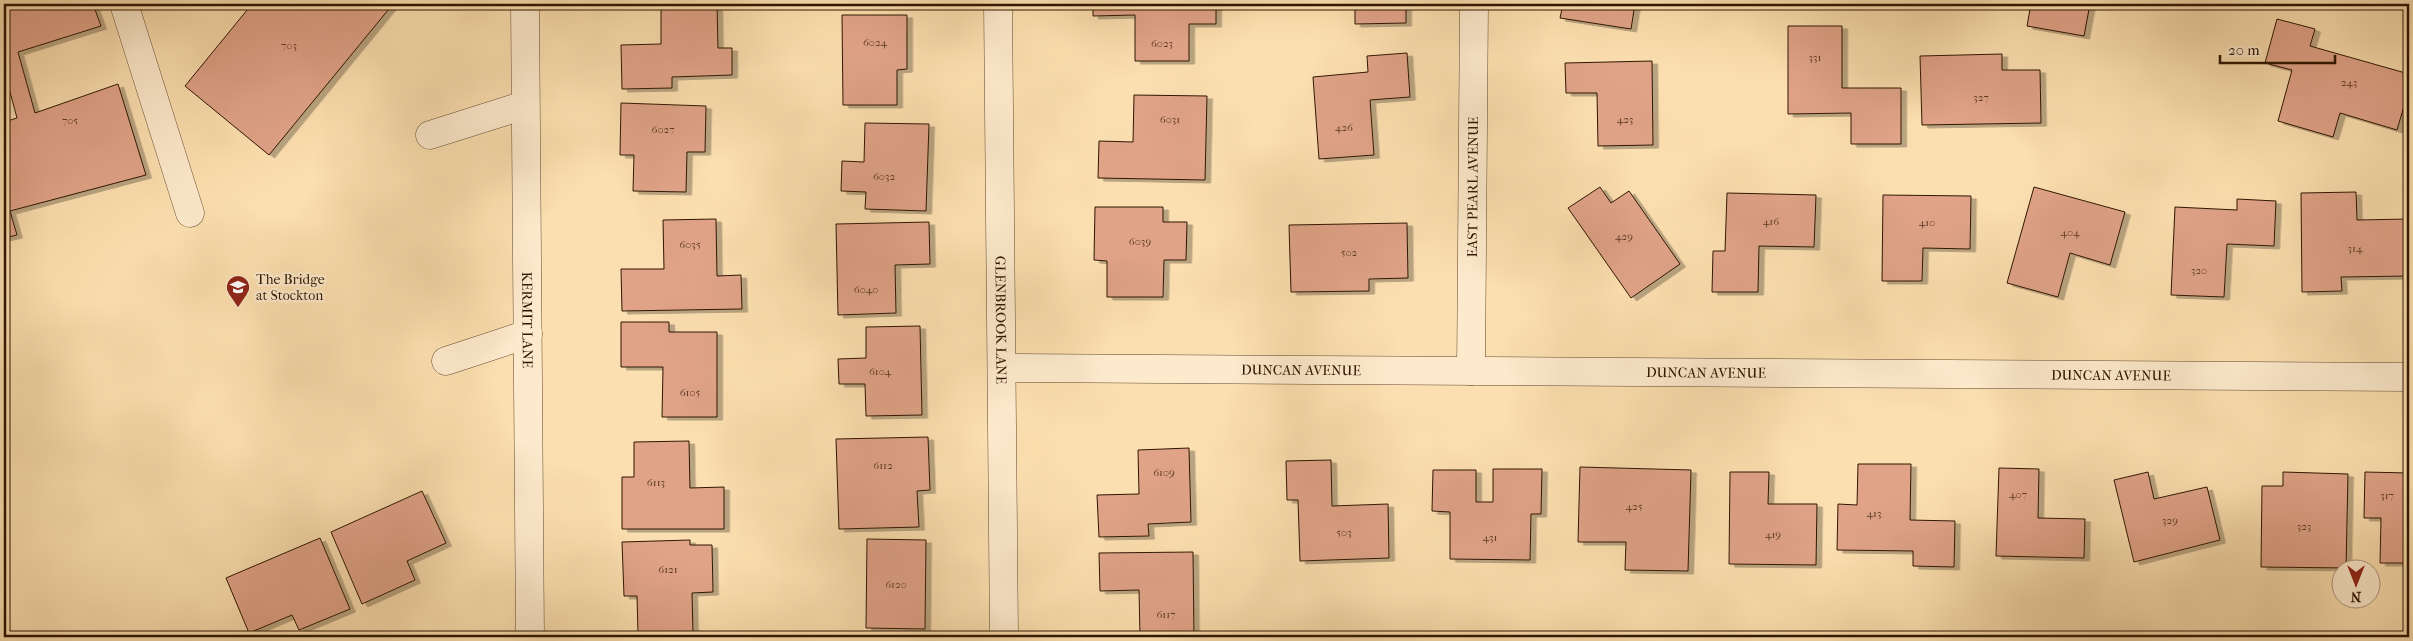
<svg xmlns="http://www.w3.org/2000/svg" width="2413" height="641" font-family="'IM FELL French Canon',serif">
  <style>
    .building { fill: #e0a388; stroke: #2e1601; filter: url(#shadow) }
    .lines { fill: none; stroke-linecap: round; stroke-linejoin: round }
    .minor-casing { stroke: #62482d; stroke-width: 29 }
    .minor { stroke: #fdeacc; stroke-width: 28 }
    .labels { text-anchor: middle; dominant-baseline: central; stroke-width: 4.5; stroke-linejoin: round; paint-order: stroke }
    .number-label { font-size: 11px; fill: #5a3923 }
    .street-label { font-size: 14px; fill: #2e1601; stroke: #fdeacc }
    .poi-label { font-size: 14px; fill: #2e1601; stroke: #fdeacc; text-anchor: start }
  </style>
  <defs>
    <filter id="shadow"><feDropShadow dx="5.5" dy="3" stdDeviation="0" flood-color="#0004"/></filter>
  </defs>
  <rect width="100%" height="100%" fill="#fcdfb0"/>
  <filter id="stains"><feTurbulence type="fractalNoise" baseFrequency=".004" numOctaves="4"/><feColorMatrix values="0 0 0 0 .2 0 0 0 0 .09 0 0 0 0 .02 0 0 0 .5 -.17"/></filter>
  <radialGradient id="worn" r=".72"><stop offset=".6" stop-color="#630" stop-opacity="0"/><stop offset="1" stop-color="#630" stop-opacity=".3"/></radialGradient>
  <g class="building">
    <polygon points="4,4 93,4 101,26 18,52 35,113 118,84 146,175 10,211 17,235 4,238 4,122 17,118 4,70"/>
    <polygon points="252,4 393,4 269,155 185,86"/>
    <polygon points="661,4 717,4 718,48 732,48 732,75 672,77 672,88 622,89 621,45 661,44"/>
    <polygon points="1093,4 1216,4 1216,24 1189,24 1189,61 1135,61 1135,15 1093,16"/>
    <polygon points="1355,4 1406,4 1406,23 1355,24"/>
    <polygon points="1563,4 1635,4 1631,29 1560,18"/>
    <polygon points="2031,4 2090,4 2084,36 2027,26"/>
    <polygon points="842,15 907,15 907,69 897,70 897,105 843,105"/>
    <polygon points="2277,19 2315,29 2310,46 2409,74 2409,89 2397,130 2340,113 2333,137 2278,121 2292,70 2265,63"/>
    <polygon points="1788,26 1842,26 1842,88 1901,88 1901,144 1851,144 1851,113 1788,114"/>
    <polygon points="1407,53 1410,97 1370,100 1374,155 1319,159 1313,77 1368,72 1367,56"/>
    <polygon points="2002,54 2002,70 2040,70 2041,123 1922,125 1920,56"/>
    <polygon points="1652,61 1653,145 1598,146 1597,93 1566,93 1565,63"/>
    <polygon points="1134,95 1207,96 1205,180 1098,178 1099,141 1133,142"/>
    <polygon points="621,103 706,106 705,152 687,152 686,192 633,191 634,155 620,155"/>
    <polygon points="865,123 929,124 926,211 865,209 866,192 841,191 842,161 864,162"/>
    <polygon points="1600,187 1611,203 1629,191 1680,264 1631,298 1568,208"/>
    <polygon points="2034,187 2125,212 2110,265 2070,253 2058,297 2007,283"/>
    <polygon points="2356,192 2357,220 2409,219 2409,276 2341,277 2342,291 2302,292 2301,193"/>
    <polygon points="1727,193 1816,195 1814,247 1759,246 1758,292 1712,292 1713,251 1725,251"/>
    <polygon points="1883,195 1971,196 1970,249 1923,248 1922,281 1882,281"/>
    <polygon points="2237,199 2276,201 2274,246 2227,244 2224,297 2171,295 2175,207 2237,210"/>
    <polygon points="1095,207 1163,207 1163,222 1187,222 1186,260 1164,260 1163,297 1107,297 1107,261 1094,260"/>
    <polygon points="716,219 717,276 741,275 742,309 622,311 621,269 664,269 663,220"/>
    <polygon points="929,222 930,264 895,265 896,313 838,315 836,224"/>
    <polygon points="1407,223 1408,278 1369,279 1369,291 1291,292 1289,225"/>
    <polygon points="621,322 669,322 669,332 717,332 717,417 662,417 663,367 621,367"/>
    <polygon points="920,326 922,415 866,416 865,384 839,384 838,359 866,358 866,327"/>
    <polygon points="928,437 930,490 917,491 919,527 839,529 836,439"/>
    <polygon points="689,441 690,488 724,487 724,529 622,529 622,477 634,477 634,442"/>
    <polygon points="1189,448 1191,522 1148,524 1149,536 1099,537 1097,495 1139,494 1138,450"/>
    <polygon points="1331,460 1332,506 1388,504 1389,558 1300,561 1298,500 1287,500 1286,461"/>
    <polygon points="1858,464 1911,464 1910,520 1955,521 1954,567 1913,566 1913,551 1837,550 1838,504 1857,505"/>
    <polygon points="1580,467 1691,470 1688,571 1625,570 1626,542 1578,542"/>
    <polygon points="1999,468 2039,469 2038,518 2085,519 2084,558 1996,556"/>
    <polygon points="1493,469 1542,469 1541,514 1531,514 1530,560 1450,559 1450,512 1432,511 1433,470 1476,470 1476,502 1493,502"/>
    <polygon points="1730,472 1769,472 1768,504 1817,504 1816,565 1729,564"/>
    <polygon points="2148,472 2154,499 2207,487 2220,540 2134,562 2114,480"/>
    <polygon points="2283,472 2348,474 2346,568 2261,567 2262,486 2283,486"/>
    <polygon points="2365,472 2409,473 2409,563 2380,563 2381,518 2364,518"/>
    <polygon points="422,491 446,543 407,561 415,580 362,604 331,532"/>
    <polygon points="320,538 350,609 299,630 292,615 249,633 226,578"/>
    <polygon points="867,539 926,540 925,629 866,628"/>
    <polygon points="690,540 690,545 712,545 713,592 692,593 693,632 638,634 637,596 624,596 622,542"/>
    <polygon points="1193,552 1194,637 1140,637 1139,590 1100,591 1099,553"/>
  </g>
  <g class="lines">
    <g class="minor-casing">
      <g id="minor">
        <polyline points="124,4 190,213"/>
        <path id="s1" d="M525,4L530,637"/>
        <path id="s2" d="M998,4L1004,637"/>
        <polyline points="430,135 525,105"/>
        <polyline points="446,361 528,334"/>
        <path id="s3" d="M1002,368L2409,377"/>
        <path id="s4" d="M1471,371L1474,4"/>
      </g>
    </g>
    <use href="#minor" class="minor"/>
  </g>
  <defs>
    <g id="school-pin" transform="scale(1.25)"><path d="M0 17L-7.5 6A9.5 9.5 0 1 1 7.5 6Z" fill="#8f2418" stroke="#fdeacc"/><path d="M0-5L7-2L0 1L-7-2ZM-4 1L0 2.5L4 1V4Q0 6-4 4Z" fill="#fff"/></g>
  </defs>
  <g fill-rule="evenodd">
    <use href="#school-pin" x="238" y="287"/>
  </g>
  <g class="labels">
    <g class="number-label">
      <text x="875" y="42">6024</text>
      <text x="1162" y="43">6023</text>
      <text x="289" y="45">703</text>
      <text x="1815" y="57">331</text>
      <text x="2349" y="82">243</text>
      <text x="1981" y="97">327</text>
      <text x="1170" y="119">6031</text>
      <text x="1625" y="119">423</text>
      <text x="70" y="120">705</text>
      <text x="1344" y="127">426</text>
      <text x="663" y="129">6027</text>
      <text x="884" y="176">6032</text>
      <text x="1771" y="221">416</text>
      <text x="1927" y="222">410</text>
      <text x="2070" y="232">404</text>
      <text x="1624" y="236">429</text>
      <text x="1140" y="241">6039</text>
      <text x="690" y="244">6035</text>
      <text x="2355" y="248">314</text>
      <text x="1349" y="252">502</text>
      <text x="2199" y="270">320</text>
      <text x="866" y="289">6040</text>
      <text x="880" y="371">6104</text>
      <text x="690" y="392">6105</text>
      <text x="883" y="465">6112</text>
      <text x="1164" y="472">6109</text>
      <text x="656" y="482">6113</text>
      <text x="2018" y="494">407</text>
      <text x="2387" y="495">317</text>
      <text x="1634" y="506">425</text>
      <text x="1874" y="513">413</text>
      <text x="2170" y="520">329</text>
      <text x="2304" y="526">323</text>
      <text x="1344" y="532">503</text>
      <text x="1773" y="534">419</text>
      <text x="1490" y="537">431</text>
      <text x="668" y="569">6121</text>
      <text x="896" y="584">6120</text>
      <text x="1166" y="614">6117</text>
    </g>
    <g class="street-label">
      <text stroke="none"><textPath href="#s4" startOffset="184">EAST PEARL AVENUE</textPath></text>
      <text stroke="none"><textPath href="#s2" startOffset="316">GLENBROOK LANE</textPath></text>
      <text stroke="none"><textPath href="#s1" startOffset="316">KERMIT LANE</textPath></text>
      <text stroke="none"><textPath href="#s3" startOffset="299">DUNCAN AVENUE</textPath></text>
      <text stroke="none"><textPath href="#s3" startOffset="704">DUNCAN AVENUE</textPath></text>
      <text stroke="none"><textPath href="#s3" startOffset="1109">DUNCAN AVENUE</textPath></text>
    </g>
    <g class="poi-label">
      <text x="256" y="279">The Bridge<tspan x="256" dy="16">at Stockton</tspan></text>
    </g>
  </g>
  <rect width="2413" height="641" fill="none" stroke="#fcdfb0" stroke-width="20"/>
  <rect x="5" y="5" width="2403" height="631" fill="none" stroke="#2e1601" stroke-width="2.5"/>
  <rect x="10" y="10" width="2393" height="621" fill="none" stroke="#2e1601"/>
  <g transform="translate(2356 584) rotate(180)"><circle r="24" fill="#fdeacc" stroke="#aa957b"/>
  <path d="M0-4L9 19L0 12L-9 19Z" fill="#8f2418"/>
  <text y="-8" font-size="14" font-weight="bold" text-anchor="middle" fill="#2e1601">N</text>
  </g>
  <path d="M2220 55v8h115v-8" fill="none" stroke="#2e1601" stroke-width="2.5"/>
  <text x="2228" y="55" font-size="15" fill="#2e1601" stroke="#fdeacc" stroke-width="4" paint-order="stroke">20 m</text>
  <rect width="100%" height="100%" filter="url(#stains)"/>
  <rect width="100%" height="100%" fill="url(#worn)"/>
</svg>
